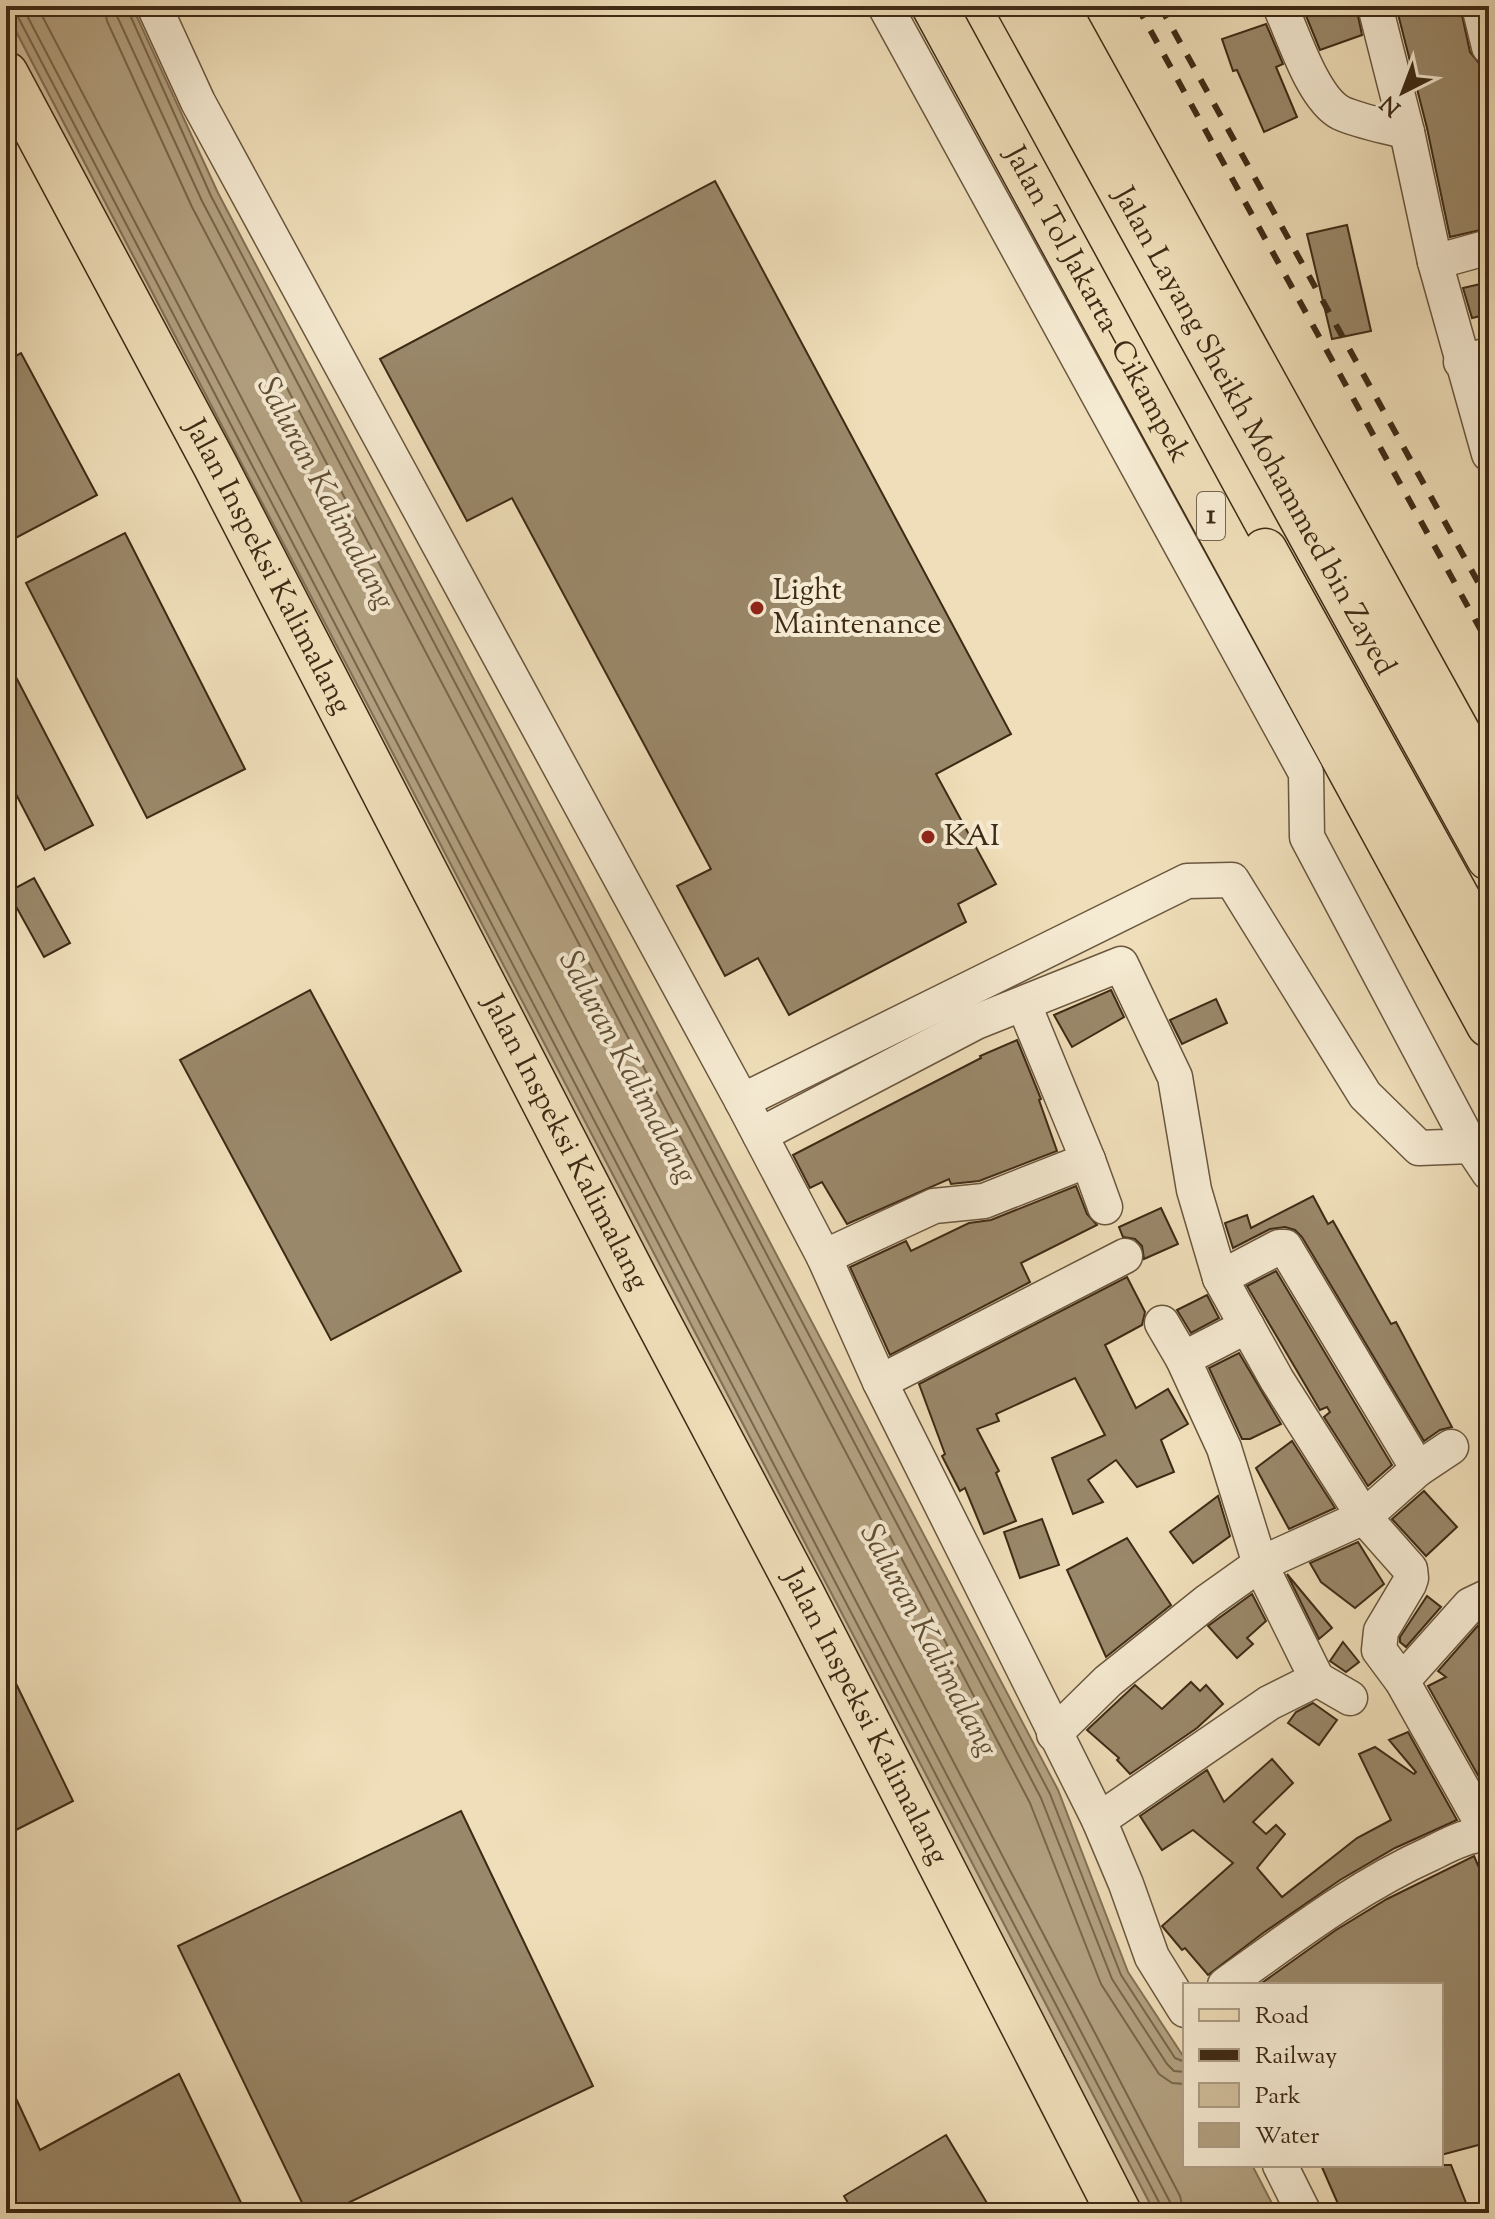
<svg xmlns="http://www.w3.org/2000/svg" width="1495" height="2219" font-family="'Sorts Mill Goudy',serif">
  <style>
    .green { fill: #d1bf9d; stroke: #887459; stroke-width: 2 }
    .water { fill: #b3a181; stroke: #847156; stroke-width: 2 }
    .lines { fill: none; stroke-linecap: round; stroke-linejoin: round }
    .shore { stroke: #78664b; stroke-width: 2 }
    .building { fill: #9a886a; stroke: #3e2a15; stroke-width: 2 }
    .minor-casing { stroke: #6a573e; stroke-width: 37 }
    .primary-casing { stroke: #3e2a15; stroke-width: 47 }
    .motorway-casing { stroke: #3e2a15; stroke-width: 47 }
    .minor { stroke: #f5ead2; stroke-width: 34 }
    .primary { stroke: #efdeb9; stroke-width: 44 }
    .motorway { stroke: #efdeb9; stroke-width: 44 }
    .rail { stroke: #3e2a15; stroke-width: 6; stroke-dasharray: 14 14; stroke-linecap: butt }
    .poi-dot { fill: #8f2418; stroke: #f5ead2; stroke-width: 3 }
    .labels { text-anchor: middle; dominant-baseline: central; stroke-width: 8; stroke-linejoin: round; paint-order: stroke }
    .shield { fill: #f5ead2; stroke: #75644e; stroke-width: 2 }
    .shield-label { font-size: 28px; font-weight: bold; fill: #3e2a15 }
    .street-label { font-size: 30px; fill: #3e2a15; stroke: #f5ead2 }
    .poi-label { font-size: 30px; fill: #3e2a15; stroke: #f5ead2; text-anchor: start }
    .water-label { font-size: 32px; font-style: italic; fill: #614e35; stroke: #f5ead2 }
  </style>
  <rect width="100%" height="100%" fill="#efdeb9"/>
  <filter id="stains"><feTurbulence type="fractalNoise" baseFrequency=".0025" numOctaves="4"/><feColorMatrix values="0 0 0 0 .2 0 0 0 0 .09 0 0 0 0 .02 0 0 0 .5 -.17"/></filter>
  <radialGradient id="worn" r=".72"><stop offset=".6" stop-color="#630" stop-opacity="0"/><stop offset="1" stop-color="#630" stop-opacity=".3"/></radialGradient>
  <polygon class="green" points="6,12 1155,2213 1120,2213 6,74"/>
  <polygon class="water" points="6,6 132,6 218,193 1058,1790 1128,1972 1185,2059 1185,2165 1252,2165 1277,2213 1155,2213 6,12"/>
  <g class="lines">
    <g class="shore">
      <polyline points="22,6 1170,2202 1172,2213"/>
      <polyline points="37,6 1180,2196 1184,2213"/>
      <polyline points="104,6 107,21 192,207 1030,1803 1101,1984 1159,2074 1172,2083 1185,2084"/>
      <polyline points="116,6 117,16 202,201 1041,1798 1112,1979 1167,2064 1174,2071 1185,2072"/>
      <polyline points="126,6 211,196 1050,1794 1121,1975 1175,2058 1185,2062"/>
      <polyline points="6,10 12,11 17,15 1161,2206 1162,2213"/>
    </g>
  </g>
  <g class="building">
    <polygon points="1302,6 1356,6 1362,35 1320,50"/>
    <polygon points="1396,6 1460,6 1470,52 1479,63 1489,111 1489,228 1450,237 1427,128"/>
    <polygon points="1266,24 1283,64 1276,67 1297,117 1264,132 1237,70 1233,71 1222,39"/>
    <polygon points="715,181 1011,734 936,774 996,884 958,904 966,922 789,1015 758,958 725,976 677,886 711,869 512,498 467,521 380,359"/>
    <polygon points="1347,225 1371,331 1332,339 1307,234"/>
    <polygon points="1489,282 1489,314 1472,318 1463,288"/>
    <polygon points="21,353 97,495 6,543 6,361"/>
    <polygon points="125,533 245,769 147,818 26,583"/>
    <polygon points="6,658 93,825 45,850 6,775"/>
    <polygon points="34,878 70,943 44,957 8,892"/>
    <polygon points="310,990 461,1271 331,1340 180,1060"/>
    <polygon points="1111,990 1124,1017 1072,1047 1054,1015"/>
    <polygon points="1216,999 1227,1023 1182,1044 1170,1020"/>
    <polygon points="1017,1040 1041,1099 1039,1100 1057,1151 979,1181 951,1184 949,1179 847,1224 822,1182 810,1188 793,1155 981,1058 980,1056"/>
    <polygon points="1076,1186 1087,1214 1097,1225 1021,1263 1030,1282 890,1355 850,1267 906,1241 911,1251 969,1223 991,1220"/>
    <polygon points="1313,1196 1328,1224 1333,1221 1391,1324 1396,1322 1452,1427 1440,1430 1424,1441 1302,1237 1295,1230 1285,1227 1270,1229 1233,1248 1225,1223 1247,1215 1251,1228"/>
    <polygon points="1161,1208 1178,1244 1144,1259 1142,1246 1135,1239 1123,1237 1119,1227"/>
    <polygon points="1276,1271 1392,1465 1368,1486 1324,1417 1330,1412 1327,1407 1320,1410 1247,1286"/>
    <polygon points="1127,1277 1145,1312 1142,1325 1105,1345 1136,1408 1168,1389 1188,1424 1161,1440 1174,1472 1137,1487 1116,1460 1088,1480 1103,1502 1073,1514 1052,1458 1105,1435 1075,1378 996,1414 999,1421 977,1429 999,1471 996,1473 1016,1521 984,1534 965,1488 960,1491 942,1456 945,1454 919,1384"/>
    <polygon points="1207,1295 1219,1318 1191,1333 1177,1310"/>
    <polygon points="1239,1353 1281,1424 1250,1439 1242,1439 1209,1368"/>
    <polygon points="1292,1441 1335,1508 1289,1529 1256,1468"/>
    <polygon points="1424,1491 1457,1527 1426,1556 1392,1519"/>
    <polygon points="1218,1496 1230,1536 1193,1563 1170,1532"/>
    <polygon points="1042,1519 1059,1565 1020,1578 1004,1532"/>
    <polygon points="1127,1538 1171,1605 1106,1657 1067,1570"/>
    <polygon points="1358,1542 1384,1584 1355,1608 1321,1582 1310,1563"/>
    <polygon points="1287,1574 1332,1628 1319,1639"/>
    <polygon points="1252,1594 1266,1621 1247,1638 1253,1644 1237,1658 1208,1626"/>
    <polygon points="1427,1596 1441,1607 1406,1647 1400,1642 1400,1637"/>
    <polygon points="1489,1618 1489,1795 1428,1686 1446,1677 1438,1671 1482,1621"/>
    <polygon points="1343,1642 1359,1662 1346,1672 1330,1661"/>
    <polygon points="6,1663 73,1801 6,1835"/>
    <polygon points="1191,1682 1200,1691 1206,1685 1223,1704 1197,1728 1130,1774 1117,1760 1119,1758 1087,1730 1135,1685 1162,1709"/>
    <polygon points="1313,1703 1337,1720 1319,1745 1288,1723 1296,1712"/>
    <polygon points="1408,1732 1457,1820 1395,1848 1340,1880 1263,1933 1208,1975 1185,1948 1182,1950 1162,1926 1233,1863 1193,1830 1162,1850 1140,1816 1207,1770 1224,1802 1272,1759 1293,1783 1253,1822 1266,1834 1276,1825 1285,1834 1257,1868 1282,1897 1357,1838 1391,1820 1359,1754 1375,1747 1414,1774 1416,1772 1389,1740"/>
    <polygon points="461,1811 593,2086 327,2213 307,2213 178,1946"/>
    <polygon points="1474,1856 1489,1891 1489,1952 1480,1956 1489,1984 1489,2134 1485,2135 1486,2143 1441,2155 1441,1985 1259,1985 1336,1930 1387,1899"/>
    <polygon points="179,2074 246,2213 6,2213 6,2077 40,2150"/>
    <polygon points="946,2135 993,2213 854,2213 844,2196"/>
    <polygon points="1321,2165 1451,2165 1470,2213 1342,2213"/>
  </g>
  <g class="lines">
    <g class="minor-casing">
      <g id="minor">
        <polyline points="154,6 198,102 742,1101 824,1257 880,1382 1099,1820 1126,1884 1152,1957 1185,2010"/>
        <path d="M1280,6C1293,34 1313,99 1341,113C1361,122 1386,126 1407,132"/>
        <polyline points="1375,6 1407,132 1435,262 1489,454"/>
        <polyline points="1479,6 1489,47"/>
        <polyline points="1435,262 1489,247"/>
        <polyline points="1461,362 1489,355"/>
        <polyline points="1024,1005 1088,1160 1105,1207"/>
        <polyline points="742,1101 1187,881 1232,880 1365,1095 1419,1148 1471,1146 1307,837 1306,773 885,6"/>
        <polyline points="760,1135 976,1022 1121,964 1175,1077 1194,1190 1220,1278 1277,1380 1364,1517 1410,1569 1411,1578 1409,1584 1381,1631 1379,1650 1402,1681 1488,1834"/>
        <polyline points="1471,1146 1489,1173"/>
        <polyline points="824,1257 934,1206 984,1201 1088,1160"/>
        <polyline points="1220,1278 1279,1247 1285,1247 1418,1469"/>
        <polyline points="1162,1323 1183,1359 1224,1448 1260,1564 1317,1679"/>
        <polyline points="1183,1359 1247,1326"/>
        <polyline points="880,1382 1125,1256"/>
        <polyline points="1402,1681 1470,1605 1489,1596"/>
        <polyline points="1054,1734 1108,1681 1208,1601 1260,1564 1364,1517 1418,1469 1451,1447"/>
        <polyline points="1099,1820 1269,1703 1317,1679 1350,1698"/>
        <path d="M1225,1985C1292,1937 1356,1887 1432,1853C1448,1845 1472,1832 1489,1835"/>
        <polyline points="1280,2165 1304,2213"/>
      </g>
    </g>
    <g class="primary-casing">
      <g id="primary">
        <path id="s1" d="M6,74L215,465L637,1282L801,1592L1119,2213"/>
      </g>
    </g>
    <g class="motorway-casing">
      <g id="motorway">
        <path id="s2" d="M934,6L1489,1025"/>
        <path id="s3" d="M1019,6L1489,858"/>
        <polyline points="1056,6 1489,789"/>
        <polyline points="1265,551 1489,955"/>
      </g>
    </g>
    <use href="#minor" class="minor"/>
    <use href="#primary" class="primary"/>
    <use href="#motorway" class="motorway"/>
    <g class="rail">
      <polyline points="1137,6 1489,645"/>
      <polyline points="1160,6 1489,602"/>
    </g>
  </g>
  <g class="poi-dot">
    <circle cx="757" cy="608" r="8"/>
    <circle cx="928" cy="837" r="8"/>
  </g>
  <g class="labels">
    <rect class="shield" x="1197" y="492" width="28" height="48" rx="6"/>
    <g class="shield-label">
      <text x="1211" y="516">1</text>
    </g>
    <g class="street-label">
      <text stroke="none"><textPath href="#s2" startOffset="340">Jalan Tol Jakarta–Cikampek</textPath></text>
      <text stroke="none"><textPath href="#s3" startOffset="486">Jalan Layang Sheikh Mohammed bin Zayed</textPath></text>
      <text stroke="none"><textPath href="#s1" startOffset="558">Jalan Inspeksi Kalimalang</textPath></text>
      <text stroke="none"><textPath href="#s1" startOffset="1206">Jalan Inspeksi Kalimalang</textPath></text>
      <text stroke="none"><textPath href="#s1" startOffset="1854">Jalan Inspeksi Kalimalang</textPath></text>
    </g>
    <g class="poi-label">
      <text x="773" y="591">Light<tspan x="773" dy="34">Maintenance</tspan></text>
      <text x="944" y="837">KAI</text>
    </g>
    <g class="water-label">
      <text transform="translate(325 494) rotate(62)">Saluran Kalimalang</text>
      <text transform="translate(627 1068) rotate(62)">Saluran Kalimalang</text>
      <text transform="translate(928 1641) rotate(62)">Saluran Kalimalang</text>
    </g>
  </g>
  <rect width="1495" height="2219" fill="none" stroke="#efdeb9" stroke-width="32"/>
  <rect x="8" y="8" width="1479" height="2203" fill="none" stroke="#3e2a15" stroke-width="4"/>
  <rect x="16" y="16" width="1463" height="2187" fill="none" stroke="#3e2a15" stroke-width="2"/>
  <rect x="1183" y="1983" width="260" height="184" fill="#f5ead2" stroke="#ac9d86" stroke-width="2"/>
  <rect x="1199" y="2009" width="40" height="12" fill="#efdeb9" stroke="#ac9d86" stroke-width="2"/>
  <text x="1255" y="2023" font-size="24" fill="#3e2a15">Road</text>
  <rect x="1199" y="2049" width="40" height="12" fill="#3e2a15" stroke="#ac9d86" stroke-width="2"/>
  <text x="1255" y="2063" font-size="24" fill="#3e2a15">Railway</text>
  <rect x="1199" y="2083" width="40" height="24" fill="#d1bf9d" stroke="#ac9d86" stroke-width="2"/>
  <text x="1255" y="2103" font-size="24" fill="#3e2a15">Park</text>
  <rect x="1199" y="2123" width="40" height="24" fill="#b3a181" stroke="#ac9d86" stroke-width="2"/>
  <text x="1255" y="2143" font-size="24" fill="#3e2a15">Water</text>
  <g transform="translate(1403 92) rotate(222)" stroke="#f5ead2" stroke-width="6" paint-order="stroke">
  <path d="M0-6L14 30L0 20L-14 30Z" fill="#3e2a15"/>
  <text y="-12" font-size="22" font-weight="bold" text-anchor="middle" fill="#3e2a15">N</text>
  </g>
  <rect width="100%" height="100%" filter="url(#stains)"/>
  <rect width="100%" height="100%" fill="url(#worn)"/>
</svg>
